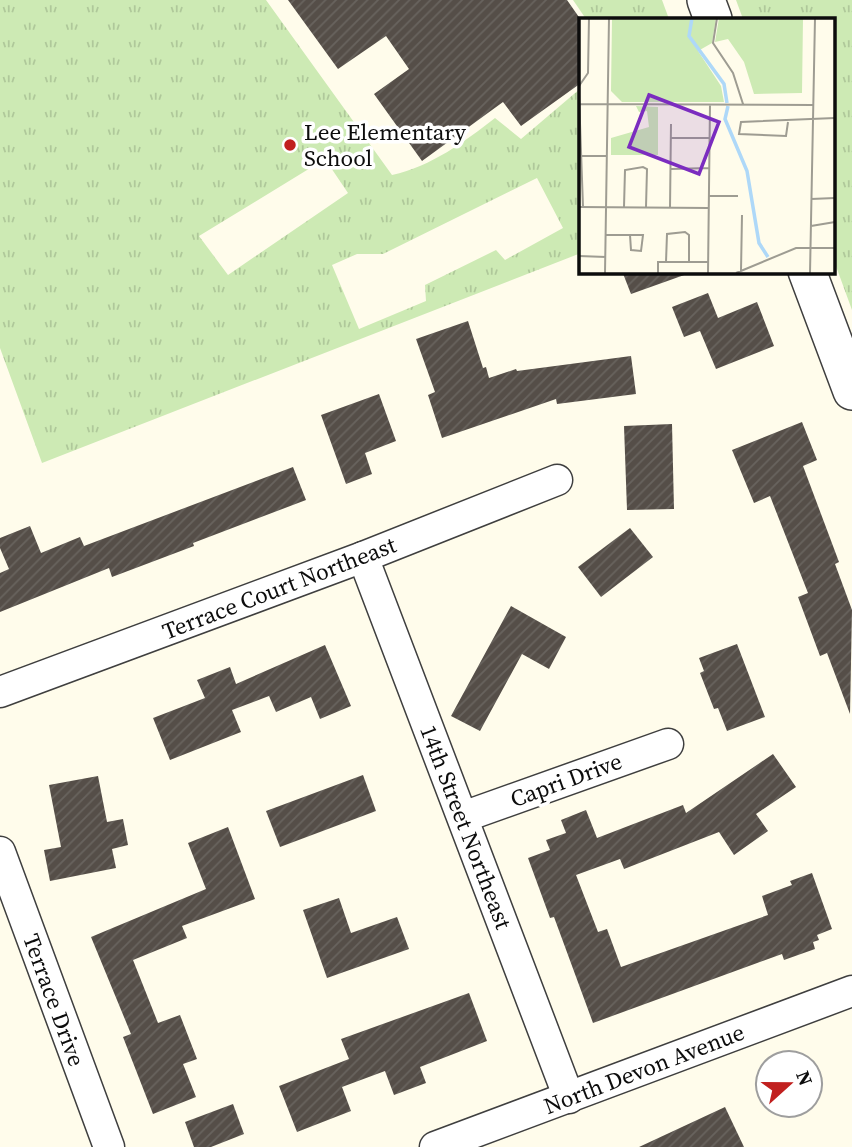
<svg xmlns="http://www.w3.org/2000/svg" width="852" height="1147" font-family="'Source Serif 4',serif">
  <style>
    .grass { fill: url(#grass-tufts); fill-rule: evenodd }
    .building { fill: url(#building-hatch) }
    .lines { fill: none; stroke-linecap: round; stroke-linejoin: round }
    .minor-casing { stroke: #3f3f3f; stroke-width: 33 }
    .tertiary-casing { stroke: #3f3f3f; stroke-width: 40 }
    .minor { stroke: #fff; stroke-width: 30 }
    .tertiary { stroke: #fff; stroke-width: 37 }
    .poi-dot { fill: #c1201f; stroke: #fff; stroke-width: 2.5 }
    .labels { text-anchor: middle; dominant-baseline: central; stroke-width: 7; stroke-linejoin: round; paint-order: stroke }
    .poi-label { font-size: 23px; fill: #0c0c0c; stroke: #fff; text-anchor: start }
    .street-label { font-size: 23px; fill: #0c0c0c; stroke: #fff }
    .inset-river { fill: none; stroke: #aed8f8; stroke-width: 3.5 }
    .inset-road { fill: none; stroke: #9e9c92; stroke-width: 2 }
    .view { fill: #7b2cbf; fill-opacity: 0.15; stroke: #7b2cbf; stroke-width: 3.5 }
    .inset-edge { fill: none; stroke: #0c0c0c; stroke-width: 3.5 }
  </style>
  <defs>
    <pattern id="grass-tufts" width="24" height="20" patternUnits="userSpaceOnUse" patternTransform="scale(1.75)"><rect width="24" height="20" fill="#cdeab4"/><path d="M3 7l-1-3M5 7V3M7 7l1-3M15 17l-1-3M17 17v-4M19 17l1-3" fill="none" stroke="#afc89a"/></pattern>
    <pattern id="building-hatch" width="6" height="6" patternUnits="userSpaceOnUse" patternTransform="scale(1.75)"><rect width="6" height="6" fill="#554e48"/><path d="M-1 1l2-2M0 6l6-6M5 7l2-2" fill="none" stroke="#68635e"/></pattern>
  </defs>
  <rect width="100%" height="100%" fill="#fffceb"/>
  <g class="grass">
    <path d="M0,0H266L392,175C432,166 464,142 495,118L521,139L581,88V253L42,463L0,348ZM325,159L348,193L228,275L199,236ZM537,178L563,228L505,260L496,250L425,285L426,301L359,329L332,265L357,254H383Z"/>
    <polygon points="573,0 662,0 669,19 586,19"/>
    <polygon points="736,0 852,0 852,310 833,258 833,19 743,19"/>
  </g>
  <g class="building">
    <polygon points="288,0 567,0 581,20 581,83 521,126 503,102 422,161 374,94 409,69 386,36 338,69"/>
    <polygon points="622,271 686,271 687,274 631,294"/>
    <polygon points="708,293 718,318 757,302 774,346 716,369 700,331 684,337 672,307"/>
    <polygon points="468,321 483,368 486,367 489,378 516,369 517,371 631,356 636,394 557,404 556,399 442,438 428,395 435,392 416,339"/>
    <polygon points="379,394 396,441 365,453 372,474 346,484 321,415"/>
    <polygon points="802,422 817,460 803,466 839,562 835,564 852,610 850,714 827,653 820,656 798,597 808,593 770,496 754,503 732,450"/>
    <polygon points="672,424 674,509 627,510 624,426"/>
    <polygon points="293,467 306,500 193,543 194,546 112,577 109,568 0,612 0,573 9,569 0,548 0,538 30,526 41,553 80,537 84,546"/>
    <polygon points="630,528 653,557 601,597 578,567"/>
    <polygon points="511,606 566,637 549,669 522,654 480,731 451,716"/>
    <polygon points="737,644 765,717 727,731 718,708 714,709 700,673 704,671 699,658"/>
    <polygon points="325,645 351,706 320,719 311,697 276,712 269,696 232,710 241,732 170,760 153,718 205,698 197,680 230,667 236,684"/>
    <polygon points="773,754 796,787 756,814 768,831 734,855 719,832 624,869 620,859 576,875 598,932 607,929 621,967 768,915 762,896 792,885 790,881 812,873 832,929 817,935 819,940 813,942 815,949 784,960 782,954 593,1023 554,917 550,918 528,858 550,850 546,840 566,833 561,820 586,810 597,838 683,805 686,813"/>
    <polygon points="363,775 376,811 280,847 266,811"/>
    <polygon points="98,776 107,822 123,819 128,845 112,849 116,868 50,881 44,850 61,847 49,785"/>
    <polygon points="228,827 255,899 182,926 187,938 133,960 158,1023 180,1015 197,1059 183,1064 196,1097 153,1114 123,1037 131,1034 91,937 206,889 188,843"/>
    <polygon points="339,898 351,933 397,917 409,949 327,978 303,910"/>
    <polygon points="469,993 487,1041 420,1067 426,1083 394,1095 385,1071 342,1087 351,1111 297,1132 279,1086 349,1059 341,1039"/>
    <polygon points="233,1104 244,1134 211,1147 194,1147 185,1122"/>
    <polygon points="725,1107 744,1147 639,1147"/>
  </g>
  <g class="lines">
    <g class="minor-casing">
      <g id="minor">
        <polyline points="363,557 569,1098"/>
        <polyline points="0,692 363,557 557,480"/>
        <polyline points="463,817 668,744"/>
        <polyline points="0,852 109,1147"/>
        <polyline points="435,1147 852,991"/>
      </g>
    </g>
    <g class="tertiary-casing">
      <g id="tertiary">
        <polyline points="706,0 713,19"/>
        <polyline points="807,271 852,391"/>
      </g>
    </g>
    <use href="#minor" class="minor"/>
    <use href="#tertiary" class="tertiary"/>
  </g>
  <circle class="poi-dot" cx="290" cy="145" r="7"/>
  <g class="labels">
    <g class="poi-label">
      <text x="304" y="132">Lee Elementary<tspan x="304" dy="26">School</tspan></text>
    </g>
    <g class="street-label">
      <text transform="translate(279 588) rotate(-21)">Terrace Court Northeast</text>
      <text transform="translate(566 780) rotate(-20)">Capri Drive</text>
      <text transform="translate(466 827) rotate(69)">14th Street Northeast</text>
      <text transform="translate(54 1000) rotate(70)">Terrace Drive</text>
      <text transform="translate(644 1069) rotate(-21)">North Devon Avenue</text>
    </g>
  </g>
  <g transform="translate(579 18)">
    <rect width="256" height="256" fill="#fffceb"/>
    <path d="M33,0H137L133,25L119,33L142,68L145,84H43L32,73ZM140,0H224L223,75L175,76L165,44L149,21L136,24ZM57,88L79,89V137H32V120L70,109L68,93L60,94Z" fill="#cdeab4"/>
    <path class="inset-river" d="M113,0L110,18L145,66L148,85M149,88L146,101L168,153L180,225L189,239"/>
    <path class="inset-road" d="M138,0L134,25L154,55L164,86M0,68L9,55L10,0M0,77L4,189M0,86L234,87M209,104L207,118L160,116L162,104L256,100M92,120H131M0,138H28M92,151L130,150M130,178H159M232,181L256,180M0,189L130,190M45,189L46,152L64,149L68,151L67,189M91,190L92,106M232,208L256,204M27,217H64L62,233L52,232L51,217M0,238L27,239M87,244L88,216L106,214L110,217V244M162,253L163,197M26,255L30,0M79,255V244H129M129,255L131,86M157,255L217,230H256M231,255L236,0"/>
    <path class="view" d="M70,77L140,104L120,156L50,129Z"/>
    <rect width="256" height="256" class="inset-edge"/>
  </g>
  <g transform="translate(789 1084) rotate(69)"><circle r="33" fill="#ffffff" stroke="#9e9e9e" stroke-width="2"/>
  <path d="M0-5L12 26L0 18L-12 26Z" fill="#c1201f"/>
  <text y="-10" font-size="19" font-weight="bold" text-anchor="middle" fill="#0c0c0c">N</text>
  </g>
</svg>
